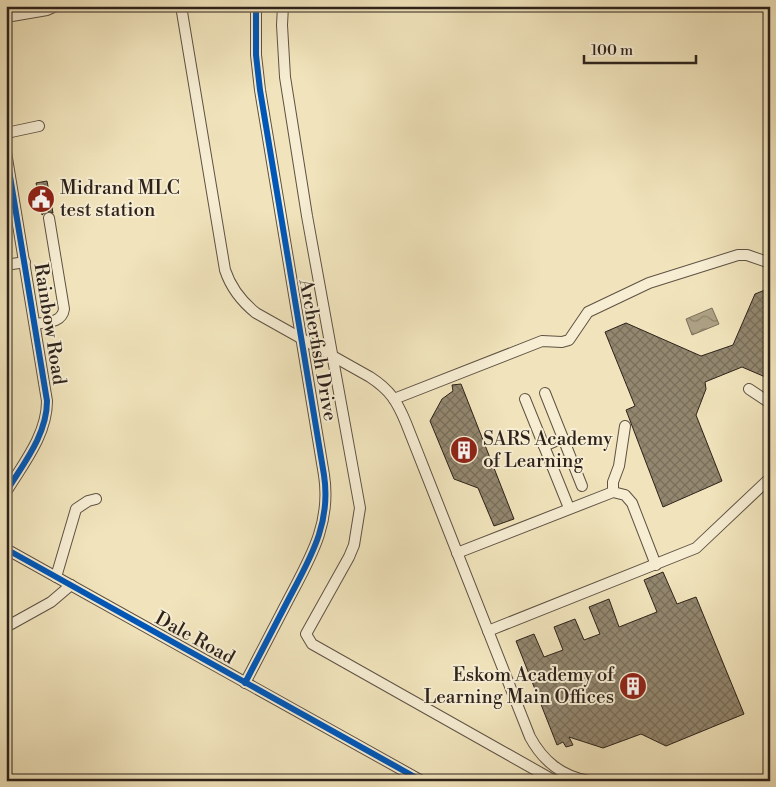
<svg xmlns="http://www.w3.org/2000/svg" width="776" height="787" font-family="'Libre Bodoni',serif">
  <style>
    .water { fill: url(#water-waves); stroke: #7a6f5b }
    .building { fill: url(#building-cross-hatch); stroke: #2d221b }
    .lines { fill: none; stroke-linecap: round; stroke-linejoin: round }
    .minor-casing { stroke: #5e5243; stroke-width: 12 }
    .minor { stroke: #f6edd3; stroke-width: 10 }
    .cycleway-casing { stroke: #f6edd3; stroke-width: 9 }
    .cycleway { stroke: #0057b8; stroke-width: 6 }
    .labels { text-anchor: middle; dominant-baseline: central; stroke-width: 4; stroke-linejoin: round; paint-order: stroke }
    .poi-label { font-size: 19px; fill: #2d221b; stroke: #f6edd3; text-anchor: start }
    .street-label { font-size: 19px; fill: #2d221b; stroke: #f6edd3 }
  </style>
  <defs>
    <pattern id="water-waves" width="16" height="10" patternUnits="userSpaceOnUse" patternTransform="scale(1.25)"><rect width="16" height="10" fill="#aea285"/><path d="M0 5q4-4 8 0t8 0" fill="none" stroke="#8e846c"/></pattern>
    <pattern id="building-cross-hatch" width="8" height="8" patternUnits="userSpaceOnUse" patternTransform="scale(1.25)"><rect width="8" height="8" fill="#93876f"/><path d="M0 0l8 8M0 8l8-8" fill="none" stroke="#786e5a"/></pattern>
  </defs>
  <rect width="100%" height="100%" fill="#f1e4bc"/>
  <filter id="stains"><feTurbulence type="fractalNoise" baseFrequency=".004" numOctaves="4"/><feColorMatrix values="0 0 0 0 .2 0 0 0 0 .09 0 0 0 0 .02 0 0 0 .5 -.17"/></filter>
  <radialGradient id="worn" r=".72"><stop offset=".6" stop-color="#630" stop-opacity="0"/><stop offset="1" stop-color="#630" stop-opacity=".3"/></radialGradient>
  <polygon class="water" points="712,308 719,324 692,335 686,319"/>
  <g class="building">
    <polygon points="47,181 53,213 47,211 42,215 41,209 36,210 35,204 33,204 31,195 33,194 32,189 37,188 36,183"/>
    <polygon points="770,288 770,379 742,367 705,382 706,389 696,415 722,481 663,507 626,410 635,406 605,332 626,323 701,356 733,345 755,294"/>
    <polygon points="461,384 514,519 494,526 478,488 454,479 430,421 442,399 453,391 452,385"/>
    <polygon points="663,572 677,604 696,597 744,714 666,746 641,734 603,748 569,737 573,745 566,747 563,742 557,745 516,641 534,634 544,657 563,650 554,627 575,619 584,640 600,634 589,607 609,599 619,627 657,612 644,580"/>
  </g>
  <g class="lines">
    <g class="minor-casing">
      <g id="minor">
        <path d="M181,6L225,270C231,288 241,301 256,313L370,377C390,390 397,401 406,423L530,737C543,761 561,776 589,781"/>
        <polyline points="283,6 282,25 285,77 307,216 360,508 354,545 349,557 306,634 312,644 555,781"/>
        <polyline points="6,17 47,10 56,6"/>
        <polyline points="6,135 11,132 39,126"/>
        <path d="M6,152L47,401C47,435 23,464 6,492"/>
        <polyline points="6,265 25,262"/>
        <path d="M35,324C47,322 62,323 64,309L49,218"/>
        <polyline points="749,389 770,403"/>
        <polyline points="545,393 582,486"/>
        <polyline points="394,399 542,341 562,342 569,340 588,312 649,283 738,255 747,255 770,263"/>
        <polyline points="525,399 569,508"/>
        <polyline points="544,446 563,438"/>
        <polyline points="613,492 613,482 619,466 625,426"/>
        <polyline points="6,549 422,781"/>
        <polyline points="457,553 613,492 625,495 632,503 656,565"/>
        <polyline points="56,577 76,509 88,501 96,499"/>
        <polyline points="6,627 51,602 71,585"/>
        <polyline points="488,631 696,548 770,478"/>
        <path d="M245,683C258,658 271,633 284,608C307,563 332,527 324,475L260,90L256,55V6"/>
      </g>
    </g>
    <use href="#minor" class="minor"/>
    <g class="cycleway-casing">
      <g id="cycleway">
        <path d="M6,152L47,401C47,435 23,464 6,492"/>
        <polyline points="6,549 422,781"/>
        <path d="M245,683C258,658 271,633 284,608C307,563 332,527 324,475L260,90L256,55V6"/>
      </g>
    </g>
    <use href="#cycleway" class="cycleway"/>
  </g>
  <defs>
    <g id="civic-disc" transform="scale(1.4375)"><circle r="9.5" fill="#8f2418" stroke="#f6edd3"/><path d="M-.6-6.5H3V-4.5H.6V-3L4-1V1h2V6H-6V1h2V-1L-.6-3ZM-1.2 2.5V6h2.4V2.5Z" fill="#fff"/></g>
    <g id="building-disc" transform="scale(1.4375)"><circle r="9.5" fill="#8f2418" stroke="#f6edd3"/><path d="M-4-6H4V6H1V3H-1V6H-4ZM-2.5-4.3h1.7v1.8h-1.7ZM.8-4.3h1.7v1.8H.8ZM-2.5-1h1.7V.8h-1.7ZM.8-1h1.7V.8H.8Z" fill="#fff"/></g>
  </defs>
  <g fill-rule="evenodd">
    <use href="#civic-disc" x="41" y="199"/>
    <use href="#building-disc" x="464" y="450"/>
    <use href="#building-disc" x="633" y="686"/>
  </g>
  <g class="labels">
    <g class="poi-label">
      <text x="60" y="188">Midrand MLC<tspan x="60" dy="22">test station</tspan></text>
      <text x="483" y="439">SARS Academy<tspan x="483" dy="22">of Learning</tspan></text>
      <text x="614" y="675" text-anchor="end">Eskom Academy of<tspan x="614" dy="22">Learning Main Offices</tspan></text>
    </g>
    <g class="street-label">
      <text transform="translate(50 324) rotate(81)">Rainbow Road</text>
      <text transform="translate(318 350) rotate(80)">Archerfish Drive</text>
      <text transform="translate(195 638) rotate(29)">Dale Road</text>
    </g>
  </g>
  <rect width="776" height="787" fill="none" stroke="#f1e4bc" stroke-width="25"/>
  <rect x="8" y="8" width="761" height="772" fill="none" stroke="#2d221b" stroke-width="2.5"/>
  <rect x="12" y="12" width="751" height="762" fill="none" stroke="#2d221b"/>
  <path d="M584 55v8h112v-8" fill="none" stroke="#2d221b" stroke-width="2.5"/>
  <text x="591" y="55" font-size="15" fill="#2d221b" stroke="#f6edd3" stroke-width="4" paint-order="stroke">100 m</text>
  <rect width="100%" height="100%" filter="url(#stains)"/>
  <rect width="100%" height="100%" fill="url(#worn)"/>
</svg>
